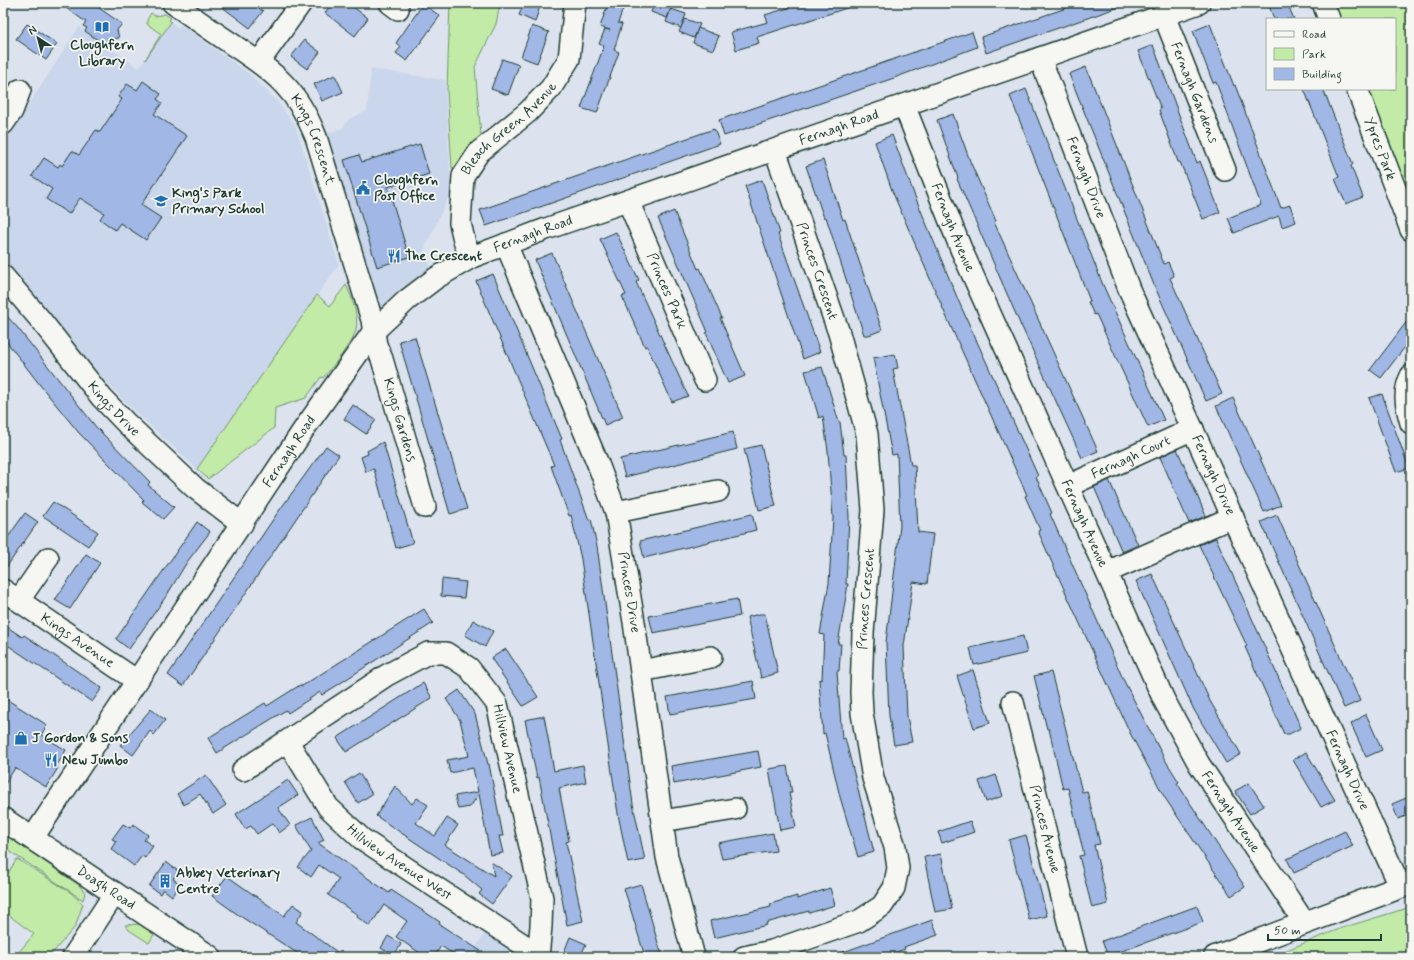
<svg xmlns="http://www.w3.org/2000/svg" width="1414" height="960" font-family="Mynerve,sans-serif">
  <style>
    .built { fill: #cad6eb }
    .green { fill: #c2eba7; stroke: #70946e }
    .building { fill: #a1b7e5; stroke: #1f3d34 }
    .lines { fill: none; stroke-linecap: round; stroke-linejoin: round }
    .minor-casing { stroke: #1f3d34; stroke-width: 24 }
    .major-casing { stroke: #1f3d34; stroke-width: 25 }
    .minor { stroke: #f6f6f2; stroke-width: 21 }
    .major { stroke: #f6f6f2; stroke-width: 22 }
    .labels { text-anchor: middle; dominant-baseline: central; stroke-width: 3.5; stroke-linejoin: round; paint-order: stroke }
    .poi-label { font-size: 14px; font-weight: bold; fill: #1f3d34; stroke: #f6f6f2; text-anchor: start }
    .street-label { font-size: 14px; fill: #1f3d34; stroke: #f6f6f2 }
  </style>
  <rect width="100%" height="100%" fill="#dce3ee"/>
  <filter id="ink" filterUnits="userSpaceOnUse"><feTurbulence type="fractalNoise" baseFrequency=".025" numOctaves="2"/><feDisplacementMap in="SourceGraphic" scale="8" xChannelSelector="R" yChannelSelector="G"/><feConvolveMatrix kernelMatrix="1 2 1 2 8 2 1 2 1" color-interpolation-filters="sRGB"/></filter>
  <g filter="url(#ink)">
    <g class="built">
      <polygon points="171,22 178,28 181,25 248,73 277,101 296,127 339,264 197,469 125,402 44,313 3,258 3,144 79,27 139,68"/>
      <polygon points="371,69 445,80 451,191 424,250 432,271 373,324 316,137 343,128 349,119 367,111"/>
      <polygon points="498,914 552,951 548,957 469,957"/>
    </g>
    <g class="green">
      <polygon points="450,3 499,3 499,9 496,24 475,67 482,147 468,164 452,168 447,90"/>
      <polygon points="1326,3 1411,3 1411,204 1363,89 1395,89 1395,19 1333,19"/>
      <polygon points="151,13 155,16 165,14 171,18 169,20 171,22 145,60 161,34 147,24 147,20"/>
      <path d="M346,285C352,297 359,317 356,330C354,340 331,369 323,378L321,377L306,398L275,408L274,428L208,479L197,469L317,295L330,306Z"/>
      <polygon points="3,833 80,886 85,893 83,900 3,847"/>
      <polygon points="17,859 70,892 83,904 75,927 49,957 21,957 19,952 34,934 3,911 3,881"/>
      <polygon points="1411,907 1411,957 1269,957 1342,928"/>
      <polygon points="141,924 149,926 156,931 149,943 129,930 125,925"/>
    </g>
    <g class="building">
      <polygon points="59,3 92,3 122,24 117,30 119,38 111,39 106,46 85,31 87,28 83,26 86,22"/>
      <polygon points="217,3 252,3 263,11 250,28"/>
      <polygon points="332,3 348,3 368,18 355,36 325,13"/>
      <polygon points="524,3 541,3 535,22 519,15"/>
      <polygon points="608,3 625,3 618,23 622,24 614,50 619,52 597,113 581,108 604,46 599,44 605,29 610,30 600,27"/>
      <polygon points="655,3 673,3 667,18 651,12"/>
      <polygon points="804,3 855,3 856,5 757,37 759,43 736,50 731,32 768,22 765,15"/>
      <polygon points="1081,3 1125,3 1125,5 986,53 981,37"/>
      <polygon points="1268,3 1287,3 1294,19 1274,19"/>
      <polygon points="423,4 440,16 407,61 396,53 401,47 396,43"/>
      <polygon points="671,9 686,14 681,28 666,22"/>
      <polygon points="685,19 700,24 694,38 679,32"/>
      <polygon points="27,24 57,44 46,60 16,39"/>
      <polygon points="1210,24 1234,86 1235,85 1281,208 1290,205 1296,222 1282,227 1279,216 1234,233 1228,218 1261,205 1216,82 1213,83 1193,31"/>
      <polygon points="532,26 549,32 537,63 521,57"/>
      <polygon points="698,28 719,36 713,50 693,43"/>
      <polygon points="972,32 977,47 894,78 724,136 719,120"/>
      <polygon points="304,40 320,52 307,69 291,57"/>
      <polygon points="1153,45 1197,163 1200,161 1220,212 1203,219 1180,162 1178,162 1159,110 1161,109 1138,51"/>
      <polygon points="502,59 519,65 508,95 491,89"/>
      <polygon points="1086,67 1164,264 1168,262 1174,276 1170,278 1222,394 1206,401 1154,285 1069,74"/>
      <polygon points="335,75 343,92 322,101 314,84"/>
      <polygon points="143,81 161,94 157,99 162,103 154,114 187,136 141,205 161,218 146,240 120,223 115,230 100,219 104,213 80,198 69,214 46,199 52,189 32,176 44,158 58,167 60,164 62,166 72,151 79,155 96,130 100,132 122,99 118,97 127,84 137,90"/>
      <polygon points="1026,89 1103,285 1164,420 1148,427 1096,314 1094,315 1088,302 1090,301 1010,96"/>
      <polygon points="1304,89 1323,89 1353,164 1351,166 1363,197 1346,204 1335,179 1339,177"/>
      <polygon points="953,114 970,161 996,221 994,222 1098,451 1082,458 1021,325 1021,326 957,179 958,178 937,120"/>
      <polygon points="714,129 720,144 486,226 480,210"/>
      <polygon points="892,135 914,194 959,302 1038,476 1036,477 1052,513 1050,514 1124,681 1164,758 1179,782 1177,783 1245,887 1231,896 1165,798 1131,735 1053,565 1038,531 1040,530 1025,496 1027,495 947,318 893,193 875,142"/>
      <polygon points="420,144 429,174 388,187 409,257 377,267 344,160 359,155 362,162"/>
      <polygon points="823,160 843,220 845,219 882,330 869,335 864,335 826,217 824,218 806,166"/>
      <polygon points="762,180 780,233 778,234 820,352 803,359 745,186"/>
      <polygon points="674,211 698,269 700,268 722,318 720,318 745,376 728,383 706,333 708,332 658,218"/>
      <polygon points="616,232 639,280 636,282 688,396 672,402 647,346 645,347 622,296 626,295 600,239"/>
      <polygon points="552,253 623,417 605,425 535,260"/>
      <polygon points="493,274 562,439 560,440 589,520 591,519 597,546 633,804 645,860 628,863 618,814 581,559 571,515 569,516 551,466 554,465 476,281"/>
      <polygon points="3,312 17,327 96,427 150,482 148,485 174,507 163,519 142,502 144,500 79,433 40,385 3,337"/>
      <polygon points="1411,316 1411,339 1381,378 1370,370"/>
      <polygon points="415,337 467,509 450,514 399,341"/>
      <polygon points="895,354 898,368 893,369 911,465 915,465 918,532 933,534 927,584 913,582 904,646 907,716 912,742 894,745 889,716 886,642 900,526 897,454 892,455 873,358"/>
      <polygon points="822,367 839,422 840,422 844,455 846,455 849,517 846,584 848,584 838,644 841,644 839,671 837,671 842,739 845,738 874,852 858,857 840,797 825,733 823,734 819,680 822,679 824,635 820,634 829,583 833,518 828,451 823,416 819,418 805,371"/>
      <polygon points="1382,394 1409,468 1396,472 1369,398"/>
      <polygon points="1233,398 1281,505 1264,512 1216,406"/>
      <polygon points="353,405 376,420 366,434 344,419"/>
      <polygon points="733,432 737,449 625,477 620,459"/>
      <polygon points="383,442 413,543 396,548 374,469 366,472 361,457 368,454 367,451"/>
      <polygon points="761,445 776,506 759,510 744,449"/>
      <polygon points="326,446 339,455 183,686 168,675 276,515"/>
      <polygon points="1177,449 1206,516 1189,523 1160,457"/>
      <polygon points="1109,480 1138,545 1122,552 1094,487"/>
      <polygon points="53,502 98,532 88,546 43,516"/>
      <polygon points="25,513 38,522 3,572 3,544"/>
      <polygon points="752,514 756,530 644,558 640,541"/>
      <polygon points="1277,515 1360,701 1344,708 1261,522"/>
      <polygon points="197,522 210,532 187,562 167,595 129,649 116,639"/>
      <polygon points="1216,538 1301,728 1289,734 1284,734 1245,647 1247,646 1199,545"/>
      <polygon points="86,554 100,563 70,609 55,600"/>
      <polygon points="1152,574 1210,701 1241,754 1226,763 1194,710 1136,581"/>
      <polygon points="442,579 466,582 464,598 441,596"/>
      <polygon points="737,599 740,616 653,633 649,616"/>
      <polygon points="424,609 433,623 322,695 320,692 288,713 286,710 217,753 208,738 265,703 267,706 300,685 302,686"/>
      <polygon points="760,614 765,614 778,673 761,678 747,617"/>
      <polygon points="473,620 493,631 485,647 465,635"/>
      <polygon points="3,624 22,637 24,635 102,688 92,702 3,642"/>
      <polygon points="1023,636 1027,653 974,665 970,648"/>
      <polygon points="506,649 538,697 523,706 491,658"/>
      <polygon points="973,670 990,723 974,728 957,676"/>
      <polygon points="1051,672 1082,792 1087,791 1100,844 1094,845 1108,904 1092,908 1079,856 1084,855 1068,788 1063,789 1049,729 1047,729 1034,676"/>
      <polygon points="753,681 756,699 670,714 667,697"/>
      <polygon points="423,683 432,698 346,752 337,738"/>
      <polygon points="459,690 475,714 488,764 489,764 503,836 499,836 503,853 490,855 479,794 470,807 458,809 455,796 478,792 473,768 450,773 447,760 469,756 460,720 446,699"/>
      <polygon points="3,697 47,725 41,735 66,750 56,767 58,768 46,787 15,768 3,787"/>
      <polygon points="151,709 165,720 154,735 150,731 133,755 120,745"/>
      <polygon points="1366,714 1382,750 1366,757 1351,724"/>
      <polygon points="544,716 554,771 583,765 586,782 559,788 569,841 566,842 583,921 567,925 539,777 537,778 525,720"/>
      <polygon points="758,751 761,767 674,784 671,766"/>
      <polygon points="1306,752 1335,800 1321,807 1293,760"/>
      <polygon points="787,766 792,793 789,793 796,827 780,830 769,769"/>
      <polygon points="359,773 372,794 358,803 345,782"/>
      <polygon points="206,775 226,805 213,814 200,794 184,805 177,794"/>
      <polygon points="996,775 1003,796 986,802 979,781"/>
      <polygon points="288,780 298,795 278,808 290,825 279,833 273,823 257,834 251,826 245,829 236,814"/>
      <polygon points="1249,783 1264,806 1250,814 1235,791"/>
      <polygon points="395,786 412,804 417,798 428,805 416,823 435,836 447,818 458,825 445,845 494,876 491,862 512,876 492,904 479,894 482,890 464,875 376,816"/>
      <polygon points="1411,796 1411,814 1398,819 1392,804"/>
      <polygon points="312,817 324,840 318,843 389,893 391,890 440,922 439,924 490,957 458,957 441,946 434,957 426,957 396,937 407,921 384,905 370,926 357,917 358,915 328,895 339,879 319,865 311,877 298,867 311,851 296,825"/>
      <polygon points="970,821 974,832 942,843 938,832"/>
      <polygon points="123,824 130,828 133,824 148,835 144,840 153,846 145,858 142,856 134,866 111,849 116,841 112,839"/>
      <polygon points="1345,831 1353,846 1294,873 1287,859"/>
      <polygon points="773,833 776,851 722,859 718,843"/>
      <polygon points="1026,835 1047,916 1029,920 1009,840"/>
      <polygon points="941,854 952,909 935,912 924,857"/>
      <polygon points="166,862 178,871 173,879 180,884 172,896 163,889 160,894 149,886"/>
      <polygon points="227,876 284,916 293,904 303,911 296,922 344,957 303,957 237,914 212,896"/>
      <polygon points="641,884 658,943 663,957 645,957 629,904 624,889"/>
      <polygon points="830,888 835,905 809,913 809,911 766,923 767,925 714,938 710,921 771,907 770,904 797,896 797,899"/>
      <polygon points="1197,906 1203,922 1108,956 1102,941"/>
      <polygon points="932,920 938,935 904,947 905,949 883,957 835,957 835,955"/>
      <polygon points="388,936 401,944 394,956 381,948"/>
      <polygon points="570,937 586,944 580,957 562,957"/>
    </g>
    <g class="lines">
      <g class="minor-casing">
        <g id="minor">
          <path id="s1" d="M173,3C190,15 208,28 226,40C271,71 295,84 316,137L372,320L376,345L382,359L425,507"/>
          <polyline points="390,3 398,9"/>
          <path id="s2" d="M1165,3L1167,23L1225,170"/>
          <polyline points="1323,3 1329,19"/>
          <path id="s3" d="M1040,58L1129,289L1400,886"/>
          <polyline points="259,62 301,3"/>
          <path id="s4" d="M1357,89L1411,230"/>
          <path id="s5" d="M904,105L961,249L1164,700L1199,764L1304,922"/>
          <polyline points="3,124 12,111 20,90"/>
          <path id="s6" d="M628,201L705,380"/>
          <path id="s7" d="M506,244L598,464L616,512L634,622L667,857L694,957"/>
          <path id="s8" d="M472,257L465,244L460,223L463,176L479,152L528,112L551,88L569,59L575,3"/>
          <path id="s9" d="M3,276L39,318L102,398L127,424L195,488L242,524"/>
          <path d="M1411,376C1403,392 1406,406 1411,423"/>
          <path id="s10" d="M1068,486L1193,429"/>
          <polyline points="616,512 718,491"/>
          <polyline points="1107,572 1233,517"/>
          <path id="s11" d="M3,590L137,681"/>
          <polyline points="19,600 48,558"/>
          <polyline points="641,671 711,657"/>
          <path id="s12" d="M1013,702L1077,957"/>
          <path id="s13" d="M288,742L328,807L362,839L539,955"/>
          <path id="s14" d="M243,770L387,675L428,653H446L469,668L497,704L542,898L541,926L538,957"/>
          <polyline points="662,821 735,809"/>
          <path id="s15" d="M32,839L304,429L373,332L407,300L436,278L472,257L546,229L1199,3"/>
          <polyline points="73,957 115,893"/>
          <path id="s16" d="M744,957L772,951L859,921L882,906L894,888L898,868L895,847L873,778L862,713L861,692L863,633L873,510L867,434L839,333L775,150"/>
        </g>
      </g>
      <g class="major-casing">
        <g id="major">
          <path id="s17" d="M3,819L210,957"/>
          <polyline points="1215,957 1411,883"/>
        </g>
      </g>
      <use href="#minor" class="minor"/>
      <use href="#major" class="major"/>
    </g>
  </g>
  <defs>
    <g id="library-bare" transform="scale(1.08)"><path d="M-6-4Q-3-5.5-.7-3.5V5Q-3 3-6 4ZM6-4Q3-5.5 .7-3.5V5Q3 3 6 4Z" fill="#1f6fb2" stroke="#f6f6f2" stroke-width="2.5" paint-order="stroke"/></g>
    <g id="civic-bare" transform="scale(1.08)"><path d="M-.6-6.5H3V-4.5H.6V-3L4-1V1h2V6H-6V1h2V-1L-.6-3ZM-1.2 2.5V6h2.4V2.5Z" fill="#1f6fb2" stroke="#f6f6f2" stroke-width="2.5" paint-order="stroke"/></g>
    <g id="school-bare" transform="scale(1.08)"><path d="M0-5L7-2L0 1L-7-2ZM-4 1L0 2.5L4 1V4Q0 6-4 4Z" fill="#1f6fb2" stroke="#f6f6f2" stroke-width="2.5" paint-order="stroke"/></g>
    <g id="restaurant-bare" transform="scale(1.08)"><path d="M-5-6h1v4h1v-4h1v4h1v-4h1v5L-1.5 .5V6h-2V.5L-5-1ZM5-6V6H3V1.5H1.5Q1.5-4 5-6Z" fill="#1f6fb2" stroke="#f6f6f2" stroke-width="2.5" paint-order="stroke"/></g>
    <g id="shop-bare" transform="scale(1.08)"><path d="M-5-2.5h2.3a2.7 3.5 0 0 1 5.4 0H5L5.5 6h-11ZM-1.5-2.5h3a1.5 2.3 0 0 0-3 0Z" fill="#1f6fb2" stroke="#f6f6f2" stroke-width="2.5" paint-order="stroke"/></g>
    <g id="building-bare" transform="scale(1.08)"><path d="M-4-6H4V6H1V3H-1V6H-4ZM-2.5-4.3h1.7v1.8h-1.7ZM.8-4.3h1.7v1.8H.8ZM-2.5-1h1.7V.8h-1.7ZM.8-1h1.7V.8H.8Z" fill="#1f6fb2" stroke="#f6f6f2" stroke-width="2.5" paint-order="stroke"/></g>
  </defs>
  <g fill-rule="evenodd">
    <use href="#library-bare" x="102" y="27"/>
    <use href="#civic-bare" x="363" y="188"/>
    <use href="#school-bare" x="161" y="201"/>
    <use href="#restaurant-bare" x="394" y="256"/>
    <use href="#shop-bare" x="21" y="738"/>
    <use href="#restaurant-bare" x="51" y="760"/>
    <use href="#building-bare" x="165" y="881"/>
  </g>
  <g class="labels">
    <g class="poi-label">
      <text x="102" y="45" text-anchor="middle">Cloughfern<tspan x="102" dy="16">Library</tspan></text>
      <text x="374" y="180">Cloughfern<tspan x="374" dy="16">Post Office</tspan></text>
      <text x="172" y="193">King's Park<tspan x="172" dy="16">Primary School</tspan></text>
      <text x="405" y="256">The Crescent</text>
      <text x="32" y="738">J Gordon &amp; Sons</text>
      <text x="62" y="760">New Jumbo</text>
      <text x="176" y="873">Abbey Veterinary<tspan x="176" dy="16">Centre</tspan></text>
    </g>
    <g class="street-label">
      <text stroke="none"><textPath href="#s2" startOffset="95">Fernagh Gardens</textPath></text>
      <text stroke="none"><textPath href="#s15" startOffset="1125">Fernagh Road</textPath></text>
      <text stroke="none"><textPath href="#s8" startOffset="150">Bleach Green Avenue</textPath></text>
      <text stroke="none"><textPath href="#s1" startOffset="201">Kings Crescent</textPath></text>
      <text stroke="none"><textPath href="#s4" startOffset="64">Ypres Park</textPath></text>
      <text stroke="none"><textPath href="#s3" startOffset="128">Fernagh Drive</textPath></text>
      <text stroke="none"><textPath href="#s5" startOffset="132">Fernagh Avenue</textPath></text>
      <text stroke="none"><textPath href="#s15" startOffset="801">Fernagh Road</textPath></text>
      <text transform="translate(817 271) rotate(71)">Princes Crescent</text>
      <text stroke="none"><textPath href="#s6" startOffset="98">Princes Park</textPath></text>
      <text stroke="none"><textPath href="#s9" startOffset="173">Kings Drive</textPath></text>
      <text stroke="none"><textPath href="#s1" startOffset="495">Kings Gardens</textPath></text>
      <text stroke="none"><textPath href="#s15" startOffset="465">Fernagh Road</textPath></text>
      <text stroke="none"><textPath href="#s10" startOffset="69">Fernagh Court</textPath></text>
      <text stroke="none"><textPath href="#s3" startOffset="452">Fernagh Drive</textPath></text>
      <text stroke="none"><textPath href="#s5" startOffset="456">Fernagh Avenue</textPath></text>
      <text stroke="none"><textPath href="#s7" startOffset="371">Princes Drive</textPath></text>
      <text stroke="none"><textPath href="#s16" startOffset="464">Princes Crescent</textPath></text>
      <text stroke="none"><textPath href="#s11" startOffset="90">Kings Avenue</textPath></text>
      <text stroke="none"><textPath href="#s14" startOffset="356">Hillview Avenue</textPath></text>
      <text stroke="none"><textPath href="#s3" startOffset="776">Fernagh Drive</textPath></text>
      <text stroke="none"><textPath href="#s5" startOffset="780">Fernagh Avenue</textPath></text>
      <text stroke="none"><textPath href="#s12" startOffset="131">Princes Avenue</textPath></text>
      <text stroke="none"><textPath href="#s13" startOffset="167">Hillview Avenue West</textPath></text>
      <text stroke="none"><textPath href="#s17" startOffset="124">Doagh Road</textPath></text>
    </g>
  </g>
  <rect width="1414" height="960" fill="none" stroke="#f6f6f2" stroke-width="16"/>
  <rect x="8" y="8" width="1398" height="944" fill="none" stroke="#1f3d34" stroke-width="1.5" filter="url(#ink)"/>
  <rect x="1266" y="18" width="130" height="72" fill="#f6f6f2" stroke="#a0aca6"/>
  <rect x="1274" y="31" width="20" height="6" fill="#f6f6f2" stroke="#a0aca6"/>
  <text x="1302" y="38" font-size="12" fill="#1f3d34">Road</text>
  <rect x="1274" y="48" width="20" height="12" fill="#c2eba7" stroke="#a0aca6"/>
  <text x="1302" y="58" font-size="12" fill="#1f3d34">Park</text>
  <rect x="1274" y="68" width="20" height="12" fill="#a1b7e5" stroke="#a0aca6"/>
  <text x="1302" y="78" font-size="12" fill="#1f3d34">Building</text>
  <g transform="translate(38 38) rotate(324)" stroke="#f6f6f2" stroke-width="3" paint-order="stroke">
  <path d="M0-3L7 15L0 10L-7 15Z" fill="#1f3d34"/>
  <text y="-6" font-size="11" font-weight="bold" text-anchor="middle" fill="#1f3d34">N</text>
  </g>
  <path d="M1268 934v6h113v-6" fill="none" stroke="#1f3d34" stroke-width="2"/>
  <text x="1274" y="934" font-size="12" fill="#1f3d34" stroke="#f6f6f2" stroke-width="3" paint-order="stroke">50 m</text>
</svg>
